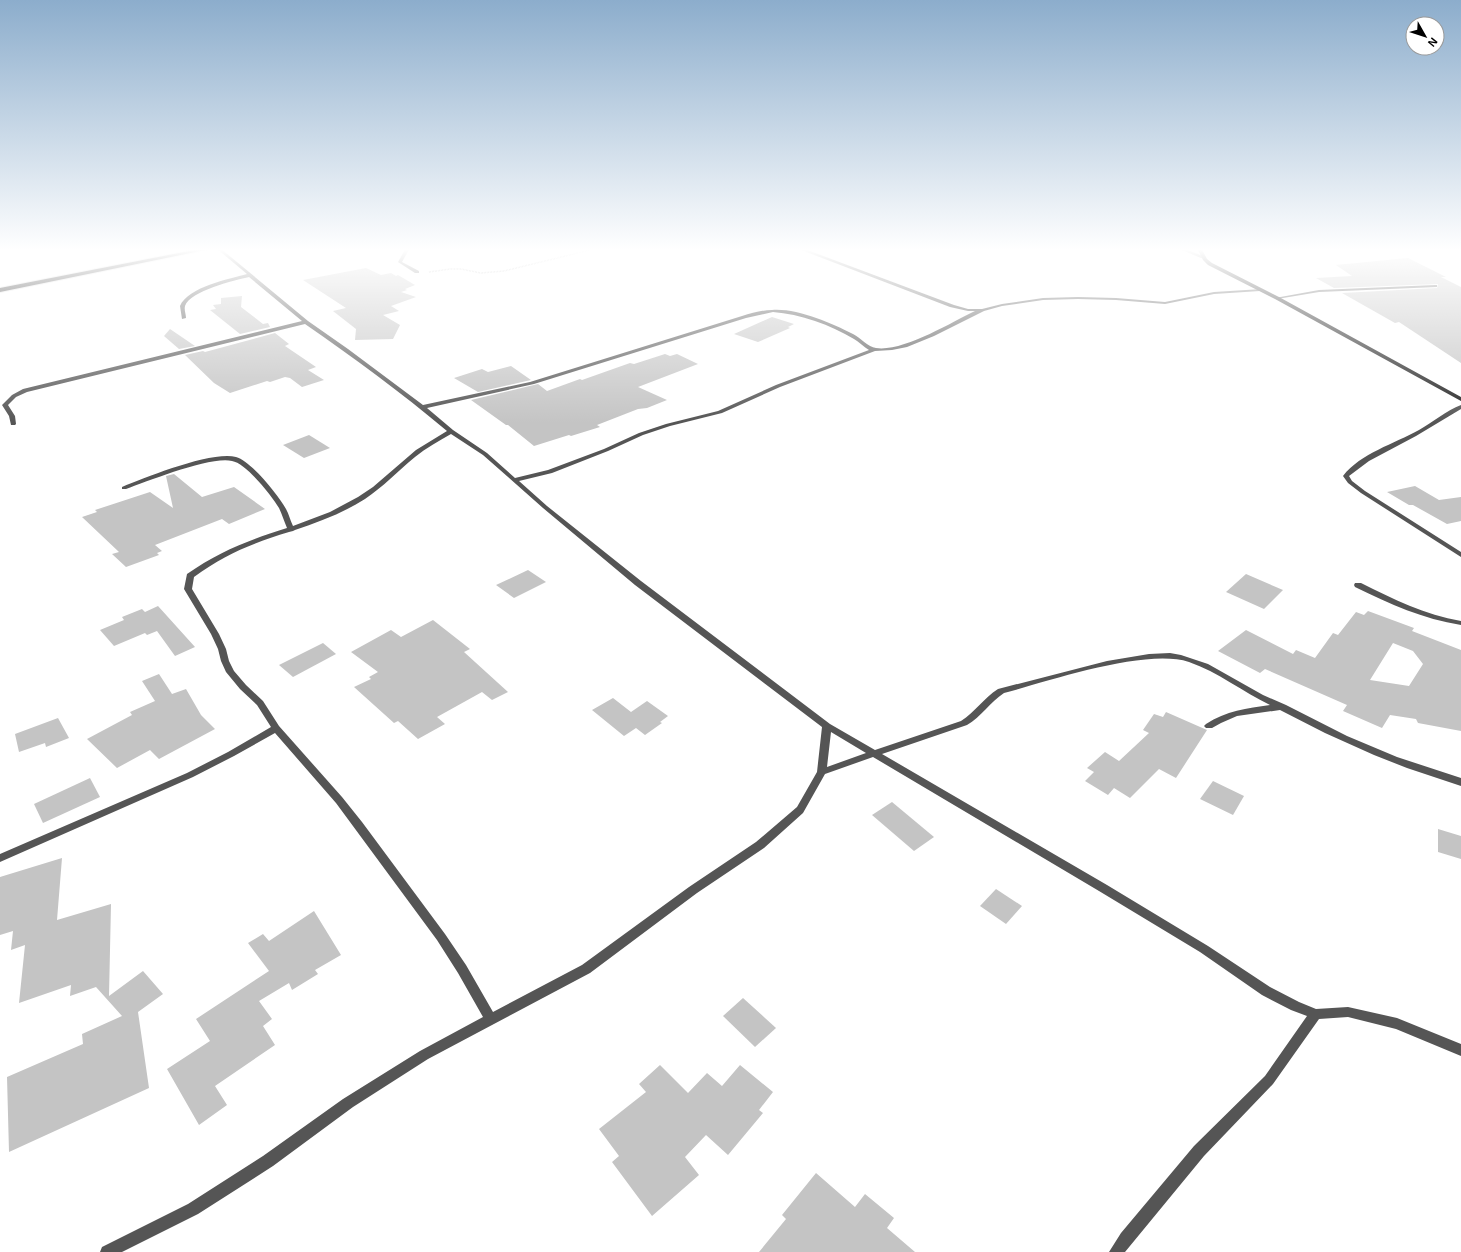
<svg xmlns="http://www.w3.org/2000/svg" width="1461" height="1252" font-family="Helvetica,sans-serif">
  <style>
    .building { fill: #c4c4c4; fill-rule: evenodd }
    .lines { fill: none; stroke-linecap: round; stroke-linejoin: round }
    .trunk-casing { stroke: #dbdbdb; stroke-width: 2 }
    .path { stroke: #777; stroke-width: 1.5; stroke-dasharray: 0.5 1; stroke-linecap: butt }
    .service { fill: #555; fill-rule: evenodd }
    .minor { fill: #555; fill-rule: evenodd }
    .secondary { fill: #222; fill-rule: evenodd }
    .trunk { fill: #000; fill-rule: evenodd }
  </style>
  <rect width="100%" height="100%" fill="#fff"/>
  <g class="building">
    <polygon points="1408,258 1446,277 1441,277 1461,287 1461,363 1399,322 1395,323 1342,293 1437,288 1438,284 1334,288 1316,278 1352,276 1336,265"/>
    <polygon points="366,268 381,275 391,273 396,276 398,275 415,285 405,289 407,290 401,292 416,297 391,306 399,311 383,315 400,325 393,339 355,340 356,329 333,311 346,308 303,280"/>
    <polygon points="242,296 241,307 263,324 268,323 270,327 240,334 210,310 216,309 213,305 221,304 221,298"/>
    <polygon points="772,317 794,324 788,327 790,328 758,342 734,334"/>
    <polygon points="170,329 195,346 179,349 164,336"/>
    <polygon points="275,333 289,344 285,346 316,367 308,370 324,380 302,387 290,378 285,377 270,382 267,381 230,393 214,383 185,355 203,351 205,352"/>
    <polygon points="665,354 670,356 677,354 698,364 638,387 667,400 647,408 638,409 597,425 600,427 571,436 569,435 534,446 508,425 506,425 471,400 538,384 547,391 580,379 582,380 630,363 634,364"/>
    <polygon points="511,366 531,380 478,392 454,378 482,369 488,372"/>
    <polygon points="309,435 330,448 304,458 283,445"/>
    <polygon points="174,474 202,497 234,487 265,509 229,524 222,519 155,545 162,551 157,553 159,555 126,567 112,554 119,552 82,517 97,512 95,510 150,492 173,508 166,476"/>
    <polygon points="1415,486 1439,500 1461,497 1461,521 1447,524 1413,505 1409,505 1387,492"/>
    <polygon points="528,570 546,582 514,598 496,585"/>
    <polygon points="1246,574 1283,590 1264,609 1226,592"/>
    <polygon points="158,606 195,647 175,656 157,631 147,635 145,633 114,646 100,630 124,620 122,617 142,609 145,612"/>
    <path d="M1368,611L1414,628L1412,631L1461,650V731L1418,723L1416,719L1390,715L1382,728L1343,711L1347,705L1265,669L1260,673L1218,651L1246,630L1293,654L1296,650L1315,658L1333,633L1338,635L1356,612L1364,615ZM1393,643L1413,651L1423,664L1409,686L1370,680Z"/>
    <polygon points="433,620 470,649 464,652 508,692 492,700 482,692 437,717 445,724 418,739 398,721 394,723 354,687 371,679 369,677 378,672 351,652 391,630 401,637"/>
    <polygon points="323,643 336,654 293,677 279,665"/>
    <polygon points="159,674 172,694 186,689 201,715 215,729 159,759 150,750 117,768 87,739 132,715 130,712 155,701 142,681"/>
    <polygon points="613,698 631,712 647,701 668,716 660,722 662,723 645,735 636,728 624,736 592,710"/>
    <polygon points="1166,712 1207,730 1176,778 1159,769 1130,798 1114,788 1108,795 1085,781 1094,772 1087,768 1105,752 1119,761 1149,733 1143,730 1154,714 1163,717"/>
    <polygon points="58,718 69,738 46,747 45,743 19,752 15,734"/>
    <polygon points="90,778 100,797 43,823 34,804"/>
    <polygon points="1213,781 1244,796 1233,815 1200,799"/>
    <polygon points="892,802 934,837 914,851 872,815"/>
    <polygon points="1438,829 1461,836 1461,859 1438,852"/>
    <polygon points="62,858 57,920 111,904 109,996 143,971 163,994 138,1012 149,1088 9,1152 7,1077 83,1044 82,1034 122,1016 96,987 70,996 71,985 19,1003 25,945 11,950 13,931 0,935 0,877"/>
    <polygon points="996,889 1022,906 1006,924 980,906"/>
    <polygon points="314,911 341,955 315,970 318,974 292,990 289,983 259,1001 272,1019 263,1026 275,1045 215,1086 227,1105 199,1125 167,1069 210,1041 196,1019 269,971 248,943 263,934 269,941"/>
    <polygon points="743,998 776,1028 755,1047 723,1016"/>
    <polygon points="660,1065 688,1093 707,1073 722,1086 740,1065 773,1092 759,1110 763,1113 728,1155 706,1135 685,1157 699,1175 652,1216 612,1162 619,1156 599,1129 646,1092 639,1084"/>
    <polygon points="816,1173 855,1207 865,1194 894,1218 887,1228 915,1252 759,1252 786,1219 782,1215"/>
  </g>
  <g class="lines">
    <g class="trunk-casing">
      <polygon id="trunk" points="204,248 215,248 0,292 0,288"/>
    </g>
    <polyline class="path" points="429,272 450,269 461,269 481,273 504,271 598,248"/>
    <g class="service">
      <polygon points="406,248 410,248 402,262 419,271 419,273 415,273 398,262"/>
      <polygon points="1177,248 1183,248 1205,257 1201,258"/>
    </g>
    <g class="minor">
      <path d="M216,248H220L308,321L348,349L423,405L530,382L742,316C752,313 762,310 772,310C797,308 831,323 853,334C861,338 868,347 876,348C903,352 950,323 975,311H968L950,307L796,248H802L954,305L968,309H982L1002,304L1043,298L1078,297L1116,298L1165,302L1214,292L1262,289V291H1260L1214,294L1165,304L1116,300L1078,299L1043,300L1002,306L984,311L934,336L907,347L892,350L875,351L780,387L722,413L670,426L643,435L608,451L552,473L519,481L547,506L641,581L830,724L875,750L961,721C975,712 984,698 998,689L1107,661L1149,654L1170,653L1181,655L1208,664L1263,695L1286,705L1347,736L1397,757L1461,778V786L1407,768L1374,755L1325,733L1280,710L1237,716L1221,723L1212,728H1206L1204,726L1206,724C1226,711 1247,708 1270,705C1243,692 1218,672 1189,662C1145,648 1050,681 1004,693C990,702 981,717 967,725L882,754L1107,885L1208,946L1270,987L1299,1002L1316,1009L1348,1007L1397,1018L1461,1044V1056L1396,1029L1348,1017L1319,1019L1273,1084L1204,1156L1125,1252H1109L1121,1233L1194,1146L1265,1076L1307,1016L1291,1010L1262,995L1200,952L1099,891L873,757L825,774L803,813L764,848L697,893L590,973L428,1059L353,1107L273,1166L198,1214L122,1252H100L102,1247L188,1204L263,1156L343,1099L420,1051L483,1017L458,973L437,940L336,803L275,733L234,756L193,777L0,862V854L187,773L228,752L271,727L257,705L240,689L226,672L221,661L218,649L211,634L184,589L187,574C220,551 249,540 287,528C284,521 282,514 279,508C272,496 246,463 232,461C210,456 149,481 126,489H122V487C147,477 211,451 236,457C251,461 278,495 286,509C289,514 290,520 293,526L330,512L358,497L373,487L416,450L447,431C402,393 354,358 305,324L27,392L16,397L8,405L15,416L16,424L15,425H11L9,416L2,405L12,395L23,389L302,321L249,277C235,280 190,291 185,306C184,310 186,314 186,318L182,319L180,306C188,287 229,279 247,274ZM773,312C800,314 831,325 854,339C859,342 864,347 869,350L776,385L718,411L666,424L639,433L604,449L548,470L515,478L487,453L453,430L427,408L534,384L746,318ZM451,434L483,455L543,508L635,585L822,727L817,772L797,807L756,842L689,887L582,965L493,1012L466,965L445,934L362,822L342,797L279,726L263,701L246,685L234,671L229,661L226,649L219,634L192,589L194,577C225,554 253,543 289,532L293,531L295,530C319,522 343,513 365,499C383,487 398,471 415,457C426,448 439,441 451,434ZM831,732L866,753L827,767Z"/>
      <polygon points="1435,285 1437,285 1437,287 1319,292 1277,299 1275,298 1319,290"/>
      <path d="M1461,405V409L1416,436L1369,461L1349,476L1352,481L1365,491L1461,552V557L1361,493L1348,483L1343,476C1361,453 1394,444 1419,430C1432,423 1447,410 1461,405Z"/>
      <path d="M1355,583H1361C1393,599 1425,615 1461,621V625C1423,619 1390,604 1355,587L1354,585Z"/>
    </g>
    <polygon class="secondary" points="1197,248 1201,248 1207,259 1212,263 1279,297 1461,397 1461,401 1275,299 1208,265 1203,260"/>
    <use href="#trunk" class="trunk"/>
  </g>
  <linearGradient id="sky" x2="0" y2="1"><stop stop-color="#8cadcc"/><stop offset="0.59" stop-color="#fff"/><stop offset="1" stop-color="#fff" stop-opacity="0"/></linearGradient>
  <rect width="1461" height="423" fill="url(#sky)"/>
  <g transform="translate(1425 36) rotate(129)"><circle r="19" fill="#ffffff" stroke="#999999"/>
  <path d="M0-3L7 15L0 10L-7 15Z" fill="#000000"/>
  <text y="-6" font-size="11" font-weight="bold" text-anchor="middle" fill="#000000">N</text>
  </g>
</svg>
